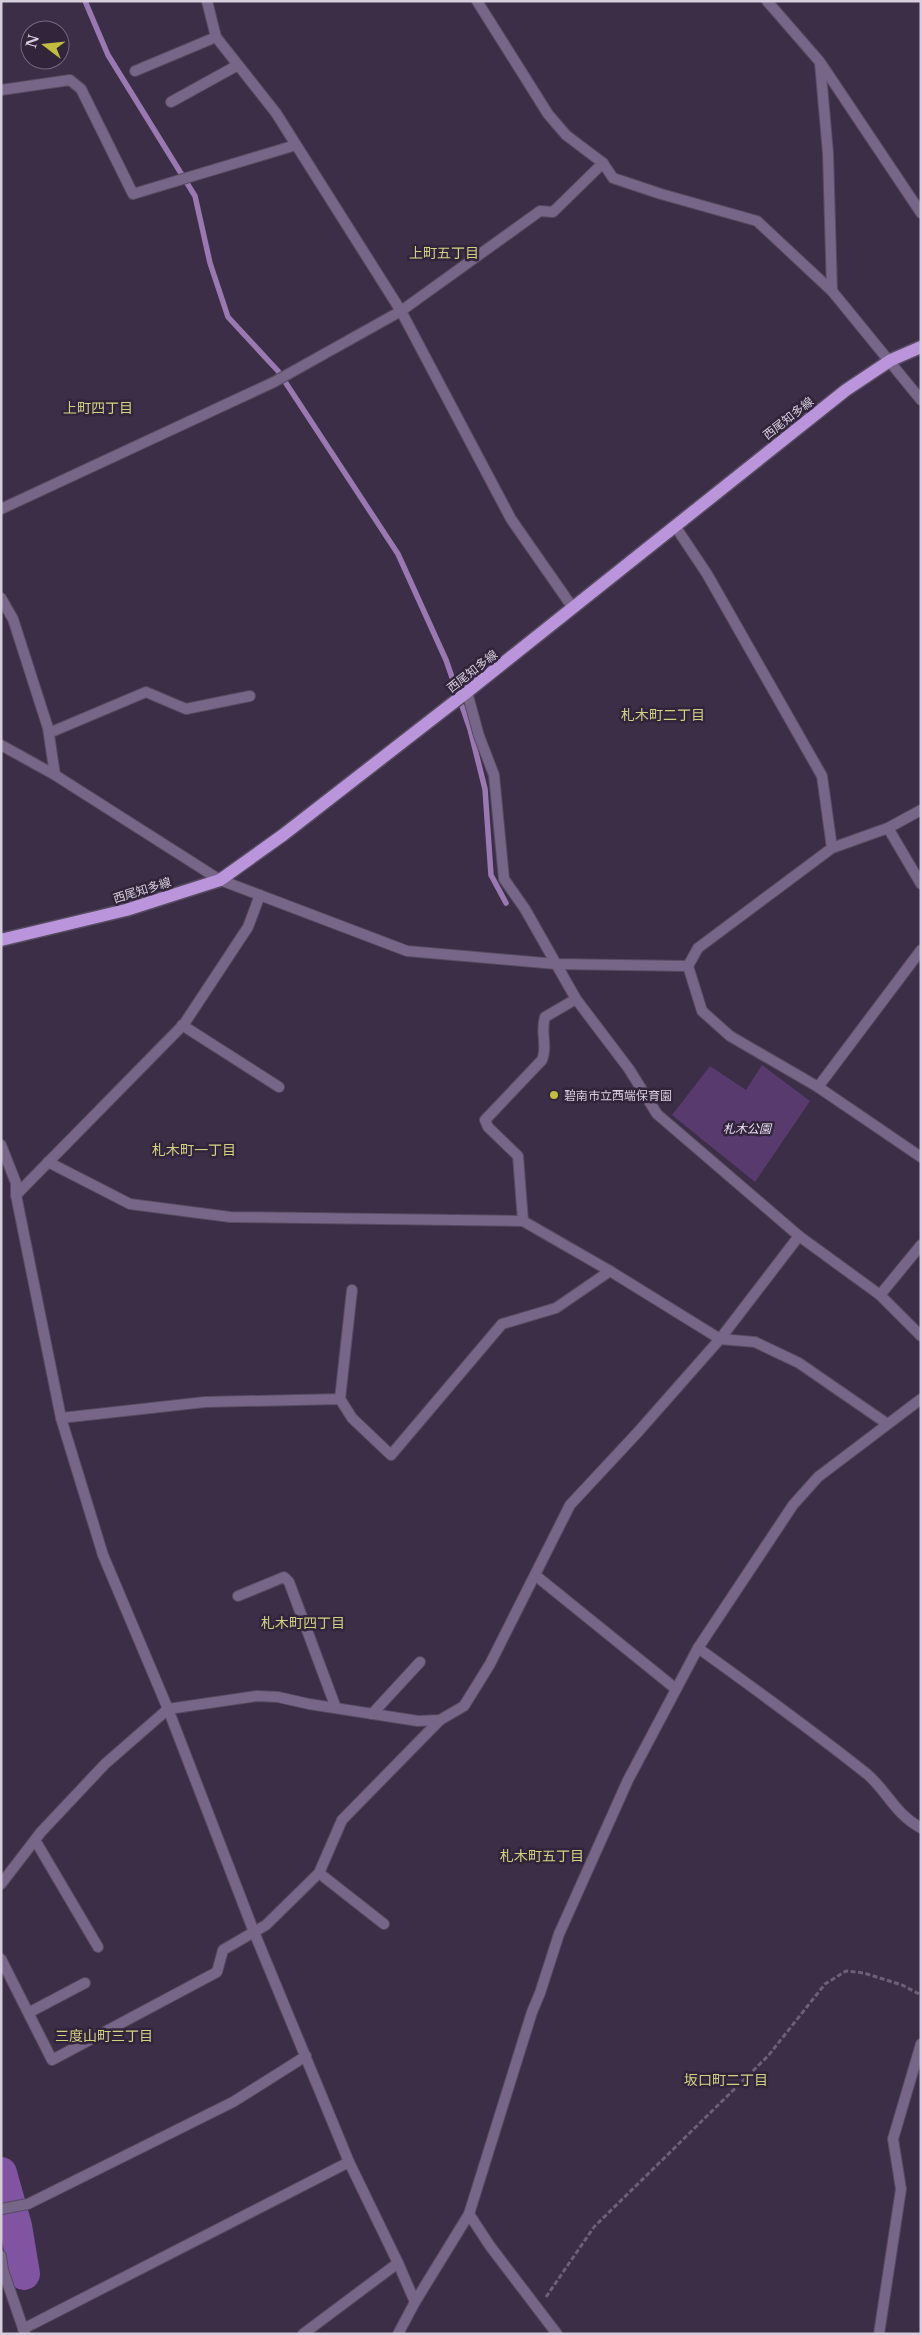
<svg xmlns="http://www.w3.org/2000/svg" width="922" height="2335" font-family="'Libre Baskerville','Noto Sans JP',serif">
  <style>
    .green { fill: #583a6f }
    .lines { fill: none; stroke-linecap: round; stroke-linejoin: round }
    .stream { stroke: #9a79b3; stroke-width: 5.5 }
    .river { stroke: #8054a1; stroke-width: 32 }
    .street-casing { stroke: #574b61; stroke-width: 12 }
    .primary-casing { stroke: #574b61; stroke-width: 15 }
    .path { stroke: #6c6075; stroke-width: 3; stroke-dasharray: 5 2.5; stroke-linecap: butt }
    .street { stroke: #786688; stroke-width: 10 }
    .primary { stroke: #bb95db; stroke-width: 12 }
    .poi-dot { fill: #c3bd3e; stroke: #31243b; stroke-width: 2 }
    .labels { text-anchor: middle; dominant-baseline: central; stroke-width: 5; stroke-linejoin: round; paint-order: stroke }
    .street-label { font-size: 12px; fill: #d6cedd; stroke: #31243b }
    .poi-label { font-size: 12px; fill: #d6cedd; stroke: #31243b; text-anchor: start }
    .park-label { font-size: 12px; font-style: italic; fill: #eadff5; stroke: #31243b }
    .neighbourhood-label { font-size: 14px; fill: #d4d183; stroke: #31243b }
  </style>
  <rect width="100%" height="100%" fill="#3b2e46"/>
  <polygon class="green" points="762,1065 810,1101 755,1182 672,1115 710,1066 746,1090"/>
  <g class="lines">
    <polyline class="stream" points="85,1 108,55 195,196 210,263 228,317 278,371 398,554 446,660 470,729 485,789 491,875 506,903"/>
    <polyline class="river" points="1,2173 16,2226 24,2274"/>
    <g class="street-casing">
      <g id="street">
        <polyline points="207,1 216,37 276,113 401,311 511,519 573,608"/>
        <polyline points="477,1 548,114 566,135 603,163 613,178 661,194 757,221 832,291 921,400"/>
        <polyline points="767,1 820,62 921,213"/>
        <polyline points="820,63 828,153 832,291"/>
        <polyline points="135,71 216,37"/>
        <polyline points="1,90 70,80 81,89 133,194 296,145"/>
        <polyline points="171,102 238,65"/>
        <polyline points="1,509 274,382 401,311 540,211 553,212 603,163"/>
        <polyline points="675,526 707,574 822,776 832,848"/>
        <polyline points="1,598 13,619 48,728 55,775"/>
        <polyline points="467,692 479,736 494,775 504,879 525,909 576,999 629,1069 657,1114 799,1236 880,1295 921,1336"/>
        <polyline points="49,733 146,692 186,709 250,696"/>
        <polyline points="1,745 55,775 220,880 407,951 556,964 688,966"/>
        <polyline points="921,810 888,828 832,848 698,948 688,966 702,1011 730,1036 818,1087 921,1157"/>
        <polyline points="888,828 921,884"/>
        <polyline points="182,1025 279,1087"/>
        <polyline points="818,1087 921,950"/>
        <polyline points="1,1145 16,1183 16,1195 61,1418 103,1555 168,1709 254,1932 349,2162 398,2263 415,2302"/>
        <polyline points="48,1162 130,1204 230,1217 523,1221 610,1271 720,1339 755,1342 799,1363 886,1423"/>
        <polyline points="16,1195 184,1024 248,927 260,895"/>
        <path d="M523,1221L518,1156L488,1127L485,1120L542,1060C548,1046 540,1032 545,1017L576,999"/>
        <polyline points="880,1295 921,1245"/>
        <polyline points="340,1399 352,1290"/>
        <polyline points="61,1418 205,1402 340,1399 352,1418 391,1455 502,1324 556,1308 610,1271"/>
        <polyline points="535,1575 676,1689"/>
        <polyline points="238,1596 284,1577 289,1582 336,1708"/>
        <path d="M698,1648C755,1689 812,1730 867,1774C887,1791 895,1814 921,1828"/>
        <polyline points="372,1714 420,1662"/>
        <polyline points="35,1840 98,1947"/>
        <polyline points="319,1873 384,1924"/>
        <polyline points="1,1884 41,1832 105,1764 168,1709 257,1696 278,1697 309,1704 418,1721 440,1720 464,1706 490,1664 570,1505 638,1432 720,1339 799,1236"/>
        <polyline points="1,1959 52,2060 217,1972 223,1950 266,1925 319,1873 342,1820 440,1720"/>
        <polyline points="30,2012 85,1983"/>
        <polyline points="1,2209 28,2204 233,2102 306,2056"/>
        <polyline points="469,2214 490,2246 557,2334"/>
        <polyline points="1,2256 3,2270 25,2334"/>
        <polyline points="23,2329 349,2162"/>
        <polyline points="303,2334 398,2263"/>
        <polyline points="398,2334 415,2302 469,2214 532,2012 540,1993 559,1934 628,1780 698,1648 793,1505 818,1477 921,1399"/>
        <polyline points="879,2334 901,2189 893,2139 921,2044"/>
      </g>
    </g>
    <g class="primary-casing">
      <polyline id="primary" points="1,940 126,910 220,880 283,835 467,692 846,390 891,360 921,347"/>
    </g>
    <polyline class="path" points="546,2297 594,2227 768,2056 825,1984 846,1971 864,1973 902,1985 921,1995"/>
    <use href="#street" class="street"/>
    <use href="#primary" class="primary"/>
  </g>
  <circle class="poi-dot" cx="554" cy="1095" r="5"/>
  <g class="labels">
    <g class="street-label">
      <text transform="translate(788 418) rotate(-38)">西尾知多線</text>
      <text transform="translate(472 671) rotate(-38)">西尾知多線</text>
      <text transform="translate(142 890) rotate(-17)">西尾知多線</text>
    </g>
    <g class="poi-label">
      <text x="564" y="1095">碧南市立西端保育園</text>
    </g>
    <g class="park-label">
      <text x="747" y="1128">札木公園</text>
    </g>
    <g class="neighbourhood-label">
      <text x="444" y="253">上町五丁目</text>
      <text x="98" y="408">上町四丁目</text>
      <text x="663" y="715">札木町二丁目</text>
      <text x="194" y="1150">札木町一丁目</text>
      <text x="303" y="1623">札木町四丁目</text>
      <text x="542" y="1856">札木町五丁目</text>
      <text x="104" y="2036">三度山町三丁目</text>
      <text x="726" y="2080">坂口町二丁目</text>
    </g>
  </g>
  <rect width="922" height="2335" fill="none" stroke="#d6cedd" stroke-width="5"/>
  <g transform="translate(45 45) rotate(286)"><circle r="24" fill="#31243b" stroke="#73687c"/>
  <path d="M0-4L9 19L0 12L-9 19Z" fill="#c3bd3e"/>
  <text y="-8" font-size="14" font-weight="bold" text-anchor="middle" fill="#d6cedd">N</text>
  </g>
</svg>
